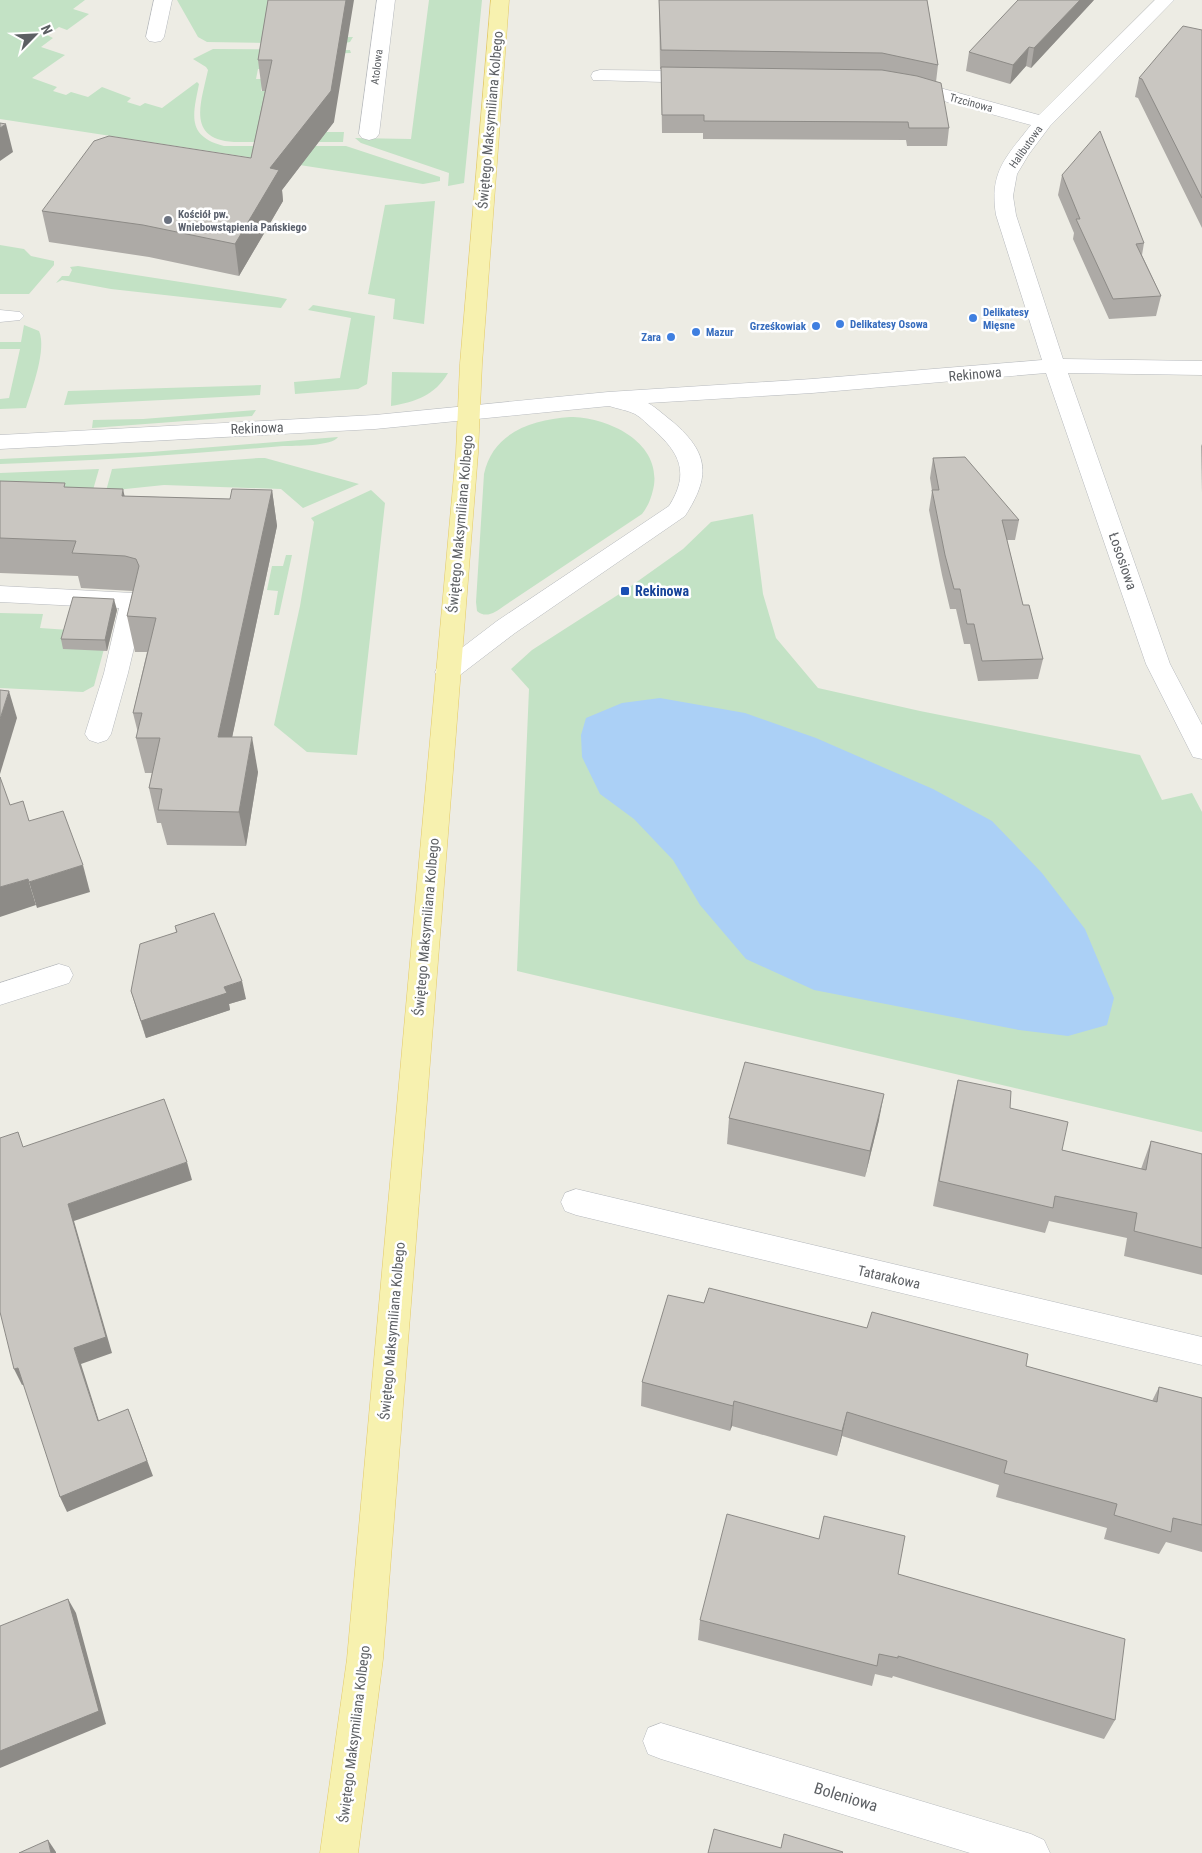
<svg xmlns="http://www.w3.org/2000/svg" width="1202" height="1853" font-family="'Roboto Condensed',sans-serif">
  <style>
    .green { fill: #c3e2c5 }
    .water { fill: #abd0f6 }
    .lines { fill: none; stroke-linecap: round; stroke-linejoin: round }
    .minor-casing { stroke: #b6b9bd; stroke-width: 1 }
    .major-casing { stroke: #e3ca67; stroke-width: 1 }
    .minor { fill: #fff; fill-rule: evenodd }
    .major { fill: #f7f1af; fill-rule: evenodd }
    .wall { fill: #adaaa6 }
    .shaded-wall { fill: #8d8b87 }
    .building { fill: #c9c6c1; stroke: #8d8b87 }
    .worship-dot { fill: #6b7280; stroke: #fff; stroke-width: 2 }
    .shop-dot { fill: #3f7fe0; stroke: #fff; stroke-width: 2 }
    .transit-dot { fill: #1a4fb4; stroke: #fff; stroke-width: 2 }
    .labels { text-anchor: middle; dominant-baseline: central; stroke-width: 5; stroke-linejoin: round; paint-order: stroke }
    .far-street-label { font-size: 11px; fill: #5c5f63; stroke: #fff }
    .far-worship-label { font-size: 11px; font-weight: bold; fill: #5b616d; stroke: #fff; text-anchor: start }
    .far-shop-label { font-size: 11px; font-weight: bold; fill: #366cbe; stroke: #fff; text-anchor: start }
    .street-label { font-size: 14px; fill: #5c5f63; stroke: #fff }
    .transit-label { font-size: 14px; font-weight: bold; fill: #164399; stroke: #fff; text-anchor: start }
    .near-street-label { font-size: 16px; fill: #5c5f63; stroke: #fff }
  </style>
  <rect width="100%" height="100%" fill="#edece4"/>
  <g class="green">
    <path d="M0,0H85L73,9L89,14L67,30L59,27L47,35L53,38L41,47L65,55L32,78L57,87L53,91L66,95L71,92L88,97L102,87L131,98L127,102L140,106L145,103L162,108L197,82L199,84C193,115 186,136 224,146H346L440,177V181L423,184L0,119Z"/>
    <polygon points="177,0 306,0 300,37 353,37 350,42 341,44 207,42 198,37"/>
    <polygon points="429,0 482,0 464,183 448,186 449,173 361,143 355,138 411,139"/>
    <path d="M213,49L350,50L351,53L317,54L266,69H258L256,79H263L261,91H283L276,132H344L343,142H234C186,139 201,103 208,70L206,67L193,59Z"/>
    <polygon points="435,201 424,324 393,319 395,299 368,294 385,205"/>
    <polygon points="0,245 24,249 31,256 54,261 54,265 29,294 0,294"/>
    <polygon points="78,266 277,297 287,299 281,308 111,289 62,280 56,283 62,276 69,276 72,270 70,267"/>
    <polygon points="313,305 375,316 367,384 358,389 295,394 294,382 340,378 351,318 308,310"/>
    <path d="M24,325L39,331C47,349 32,389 26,408L0,409V399L9,398L20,349H0V342H21Z"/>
    <path d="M392,372L448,373C435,395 416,402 391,406Z"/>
    <polygon points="261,385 260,395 64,405 68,391"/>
    <polygon points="256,410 252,416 92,428 93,420 143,419"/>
    <path d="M570,417C607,417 660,441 654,485C652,496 649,505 642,514L504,606C496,612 486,619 477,611L476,602L484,474C493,432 532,420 570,417Z"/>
    <path d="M338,437C333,446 294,446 283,446C189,454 95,461 0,464V459L151,452Z"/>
    <polygon points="259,458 265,458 359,484 303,508 281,489 164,485 106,491 112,469"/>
    <polygon points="99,469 93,490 0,489 0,473"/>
    <polygon points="371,490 385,503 357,755 307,752 274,725 300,606 314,522 311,518"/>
    <polygon points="753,514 763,594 776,638 818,688 920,711 1140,755 1162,800 1192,793 1202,812 1202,1132 517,971 529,689 511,669 532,650 624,591 683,549 711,522"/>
    <polygon points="286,555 292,555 279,615 274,615 278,591 267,590 272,566 283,566"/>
    <polygon points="0,613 43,614 40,628 69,630 111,623 94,686 83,692 0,688"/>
  </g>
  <polygon class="water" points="660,698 745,713 816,738 933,789 992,821 1042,873 1085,929 1114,998 1107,1025 1068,1036 1019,1030 814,990 746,959 700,905 673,860 634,819 600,794 582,757 581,735 586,718 622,703"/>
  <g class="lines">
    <g class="minor-casing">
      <g id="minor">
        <polygon points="154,0 172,0 164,37 161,41 155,42 149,41 146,37"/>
        <polygon points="377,0 395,0 379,134 376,138 369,140 362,138 359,134"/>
        <path d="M1155,0H1174L1050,126L1029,154L1017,174L1013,196L1016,215L1063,359L1202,361V375L1068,373L1170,664L1202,725V759L1193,757L1146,664L1046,373L812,393L648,403C657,408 665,416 673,422C710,454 710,477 685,516L515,633L456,678L447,681L438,678L435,672L438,666L497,621L669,506C690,473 680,453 653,429C647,424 642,418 635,414C627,410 618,409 609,406L375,429L0,449V435L375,415L608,392L812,379L1042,360L996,215C989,172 1006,157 1031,125L900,89L898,85L900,81L907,79L1039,115Z"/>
        <polygon points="600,70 699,71 706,73 708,77 706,81 699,83 593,80 591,76 593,72"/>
        <polygon points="0,310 20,312 24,316 20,320 0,322"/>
        <polygon points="0,586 133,593 142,595 145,601 128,673 111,734 107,740 98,743 89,740 85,734 104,673 119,608 0,602"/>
        <polygon points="59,964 69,967 73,975 69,983 0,1005 0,983"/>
        <polygon points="576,1189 1202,1337 1202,1365 576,1215 565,1211 561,1202 565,1193"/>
        <polygon points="661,1723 1031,1834 1044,1840 1050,1853 970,1853 661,1759 648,1754 643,1741 648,1728"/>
      </g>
    </g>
    <g class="major-casing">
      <polygon id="major" points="491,0 509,0 482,364 478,453 383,1659 358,1853 320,1853 347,1659 456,453 460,364"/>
    </g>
    <use href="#minor" class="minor"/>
    <use href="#major" class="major"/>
  </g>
  <g class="wall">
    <polygon points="268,0 334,122 282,190 283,201 239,276 149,257 49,242 42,211 251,158 265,91 262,91 258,60"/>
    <polygon points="659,0 927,0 938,65 936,82 949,128 947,146 907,146 906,140 703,139 703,133 662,133 661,69 660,69"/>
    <polygon points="1094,0 1031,68 1026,66 1010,84 966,71 969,52"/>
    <polygon points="1202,30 1202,228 1138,98 1135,97 1139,78"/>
    <polygon points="1062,175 1144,243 1142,255 1161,296 1156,316 1109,319 1073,239 1074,233 1058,195"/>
    <polygon points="1202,444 1202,493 1201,446"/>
    <polygon points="933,458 1019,520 1015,540 1007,540 1023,605 1043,659 1038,679 978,681 970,644 964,644 956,609 950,609 942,575 929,510 932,491 930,478"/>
    <polygon points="0,481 66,487 125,496 230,499 272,490 277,526 232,737 258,772 246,846 167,845 161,823 157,823 149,788 152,773 145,773 136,738 138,733 133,713 147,652 135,652 127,616 133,591 81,588 78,576 0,573"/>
    <polygon points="117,610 107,651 63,649 61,639"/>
    <polygon points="175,926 246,999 229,1004 230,1010 146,1038 136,1008 131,991 176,932"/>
    <polygon points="958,1080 1010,1108 1062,1150 1141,1169 1151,1141 1202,1154 1202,1275 1124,1256 1127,1238 1049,1221 1045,1233 933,1206 952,1106"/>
    <polygon points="729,1118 879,1120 865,1177 727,1144"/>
    <polygon points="704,1303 867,1328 1026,1366 1152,1401 1159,1387 1202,1398 1202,1552 1166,1542 1159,1554 1104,1539 1107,1528 996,1497 999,1485 842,1436 837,1456 732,1426 730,1431 641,1406 642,1382"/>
    <polygon points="898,1574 1115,1720 1104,1739 893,1676 892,1678 875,1674 872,1686 698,1640 700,1620"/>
  </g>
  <g class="shaded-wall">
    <polygon points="346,0 354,0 334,122 282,190 283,201 239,276 235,244"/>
    <polygon points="1080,0 1094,0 1031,68 1034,48"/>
    <polygon points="1029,47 1026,66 1010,84 1013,65"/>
    <polygon points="6,124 13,152 0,161 0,128"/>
    <polygon points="123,489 131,524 122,496"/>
    <polygon points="272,490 277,526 225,771 218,737"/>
    <polygon points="114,599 117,610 107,651 105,640"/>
    <polygon points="9,691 17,718 0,774 0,719"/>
    <polygon points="252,737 258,772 246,846 239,812"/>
    <polygon points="83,865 90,892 37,908 29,882"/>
    <polygon points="28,879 36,905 0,917 0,887"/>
    <polygon points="242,981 246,999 229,1004 230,1010 146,1038 141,1021 224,987"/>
    <polygon points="884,1094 879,1120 865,1177 870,1151"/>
    <polygon points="187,1162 192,1180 74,1221 112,1353 81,1364 104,1437 98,1421 74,1348 68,1204"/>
    <polygon points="18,1368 25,1384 22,1385 14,1369"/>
    <polygon points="734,1401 732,1426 730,1431 733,1406"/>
    <polygon points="128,1409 153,1476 67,1512 60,1497"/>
    <polygon points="847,1412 842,1436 837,1456 842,1431"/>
    <polygon points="68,1599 76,1613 106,1724 0,1768 0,1751"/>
    <polygon points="48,1840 56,1852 56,1853 51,1853"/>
  </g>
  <g class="building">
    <polygon points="268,0 346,0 331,91 270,168 279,170 235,244 143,225 42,211 94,141 109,136 251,158 272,60 258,60"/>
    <polygon points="659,0 927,0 938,65 882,53 661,50"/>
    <polygon points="1018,0 1080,0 1034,48 1029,47 1013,65 969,52"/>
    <polygon points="1183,26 1202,30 1202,198 1142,79 1139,78"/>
    <polygon points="661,67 882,70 917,76 941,83 949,128 909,128 908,122 704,121 704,115 662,115"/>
    <polygon points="0,123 6,124 0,128"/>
    <polygon points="1100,131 1144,243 1136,244 1161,296 1113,299 1076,219 1080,219 1062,175"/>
    <polygon points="965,457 1019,520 1002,520 1023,605 1029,605 1043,659 982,661 974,624 967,624 960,589 954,589 945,555 932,490 939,490 933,458"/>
    <polygon points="0,481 65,483 64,487 123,489 122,496 230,499 232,489 272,490 218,737 252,737 239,812 158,810 162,789 149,788 160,738 136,738 142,713 133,713 156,618 127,616 139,566 136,559 125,556 72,553 76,541 0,538"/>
    <polygon points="73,597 114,599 105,640 61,639"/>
    <polygon points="0,690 9,691 0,719"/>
    <polygon points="0,777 10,805 23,801 29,821 63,811 83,865 29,882 28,879 0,887"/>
    <polygon points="214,913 242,981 224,987 227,993 141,1021 131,991 140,944 177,932 175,926"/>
    <polygon points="745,1062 884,1094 870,1151 729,1118"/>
    <polygon points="958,1080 1011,1091 1010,1108 1068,1122 1062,1150 1146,1170 1151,1141 1202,1154 1202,1248 1134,1231 1137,1213 1055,1196 1053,1208 939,1181"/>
    <polygon points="164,1099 187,1162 68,1204 106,1337 74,1348 98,1421 128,1409 147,1461 60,1497 18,1368 14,1369 0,1312 0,1138 18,1132 23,1147"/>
    <polygon points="709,1288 867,1328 872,1312 1028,1354 1026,1366 1157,1402 1159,1387 1202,1398 1202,1525 1173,1518 1171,1532 1114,1515 1117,1504 1004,1473 1007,1461 847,1412 842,1431 734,1401 733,1406 642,1382 668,1295 704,1303"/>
    <polygon points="727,1514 819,1539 824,1516 905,1536 898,1574 1125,1639 1115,1720 898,1656 898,1658 879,1654 877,1666 700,1620"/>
    <polygon points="68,1599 99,1711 0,1751 0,1626"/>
    <polygon points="714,1829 781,1848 784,1834 843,1852 842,1853 708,1853"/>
    <polygon points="48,1840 51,1853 19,1853"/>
  </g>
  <circle class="worship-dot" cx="168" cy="220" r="5"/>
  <g class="shop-dot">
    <circle cx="973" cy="318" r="5"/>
    <circle cx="840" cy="324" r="5"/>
    <circle cx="816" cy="326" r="5"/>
    <circle cx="696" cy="332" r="5"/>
    <circle cx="671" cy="337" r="5"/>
  </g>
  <rect class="transit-dot" x="620" y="586" width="10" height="10" rx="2.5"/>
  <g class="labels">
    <g class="far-street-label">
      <text transform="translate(377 67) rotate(-83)">Atolowa</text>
      <text transform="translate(971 103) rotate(15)">Trzcinowa</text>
      <text transform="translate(1026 147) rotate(-55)">Halibutowa</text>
    </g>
    <g class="far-worship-label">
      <text x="178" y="214">Kościół pw.<tspan x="178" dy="13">Wniebowstąpienia Pańskiego</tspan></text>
    </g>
    <g class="far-shop-label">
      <text x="983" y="312">Delikatesy<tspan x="983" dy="13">Mięsne</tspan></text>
      <text x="850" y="324">Delikatesy Osowa</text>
      <text x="806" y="326" text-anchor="end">Grześkowiak</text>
      <text x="706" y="332">Mazur</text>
      <text x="661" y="337" text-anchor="end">Zara</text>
    </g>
    <g class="street-label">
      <text transform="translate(490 120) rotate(-85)">Świętego Maksymiliana Kolbego</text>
      <text transform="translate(975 374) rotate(-5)">Rekinowa</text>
      <text transform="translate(257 428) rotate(-2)">Rekinowa</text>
      <text transform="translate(460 524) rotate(-85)">Świętego Maksymiliana Kolbego</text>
      <text transform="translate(1123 561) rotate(71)">Łososiowa</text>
      <text transform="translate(426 927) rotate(-85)">Świętego Maksymiliana Kolbego</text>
      <text transform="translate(889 1277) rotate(13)">Tatarakowa</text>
      <text transform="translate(392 1331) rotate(-85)">Świętego Maksymiliana Kolbego</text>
      <text transform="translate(354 1734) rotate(-83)">Świętego Maksymiliana Kolbego</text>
    </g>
    <g class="transit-label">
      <text x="635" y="591">Rekinowa</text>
    </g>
    <g class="near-street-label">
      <text transform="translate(846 1797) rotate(17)">Boleniowa</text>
    </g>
  </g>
  <g transform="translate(35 35) rotate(66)" stroke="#ffffff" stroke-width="4" paint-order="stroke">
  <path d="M0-4L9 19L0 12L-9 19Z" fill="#5c5f63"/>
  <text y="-8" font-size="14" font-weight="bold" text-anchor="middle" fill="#5c5f63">N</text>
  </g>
</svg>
